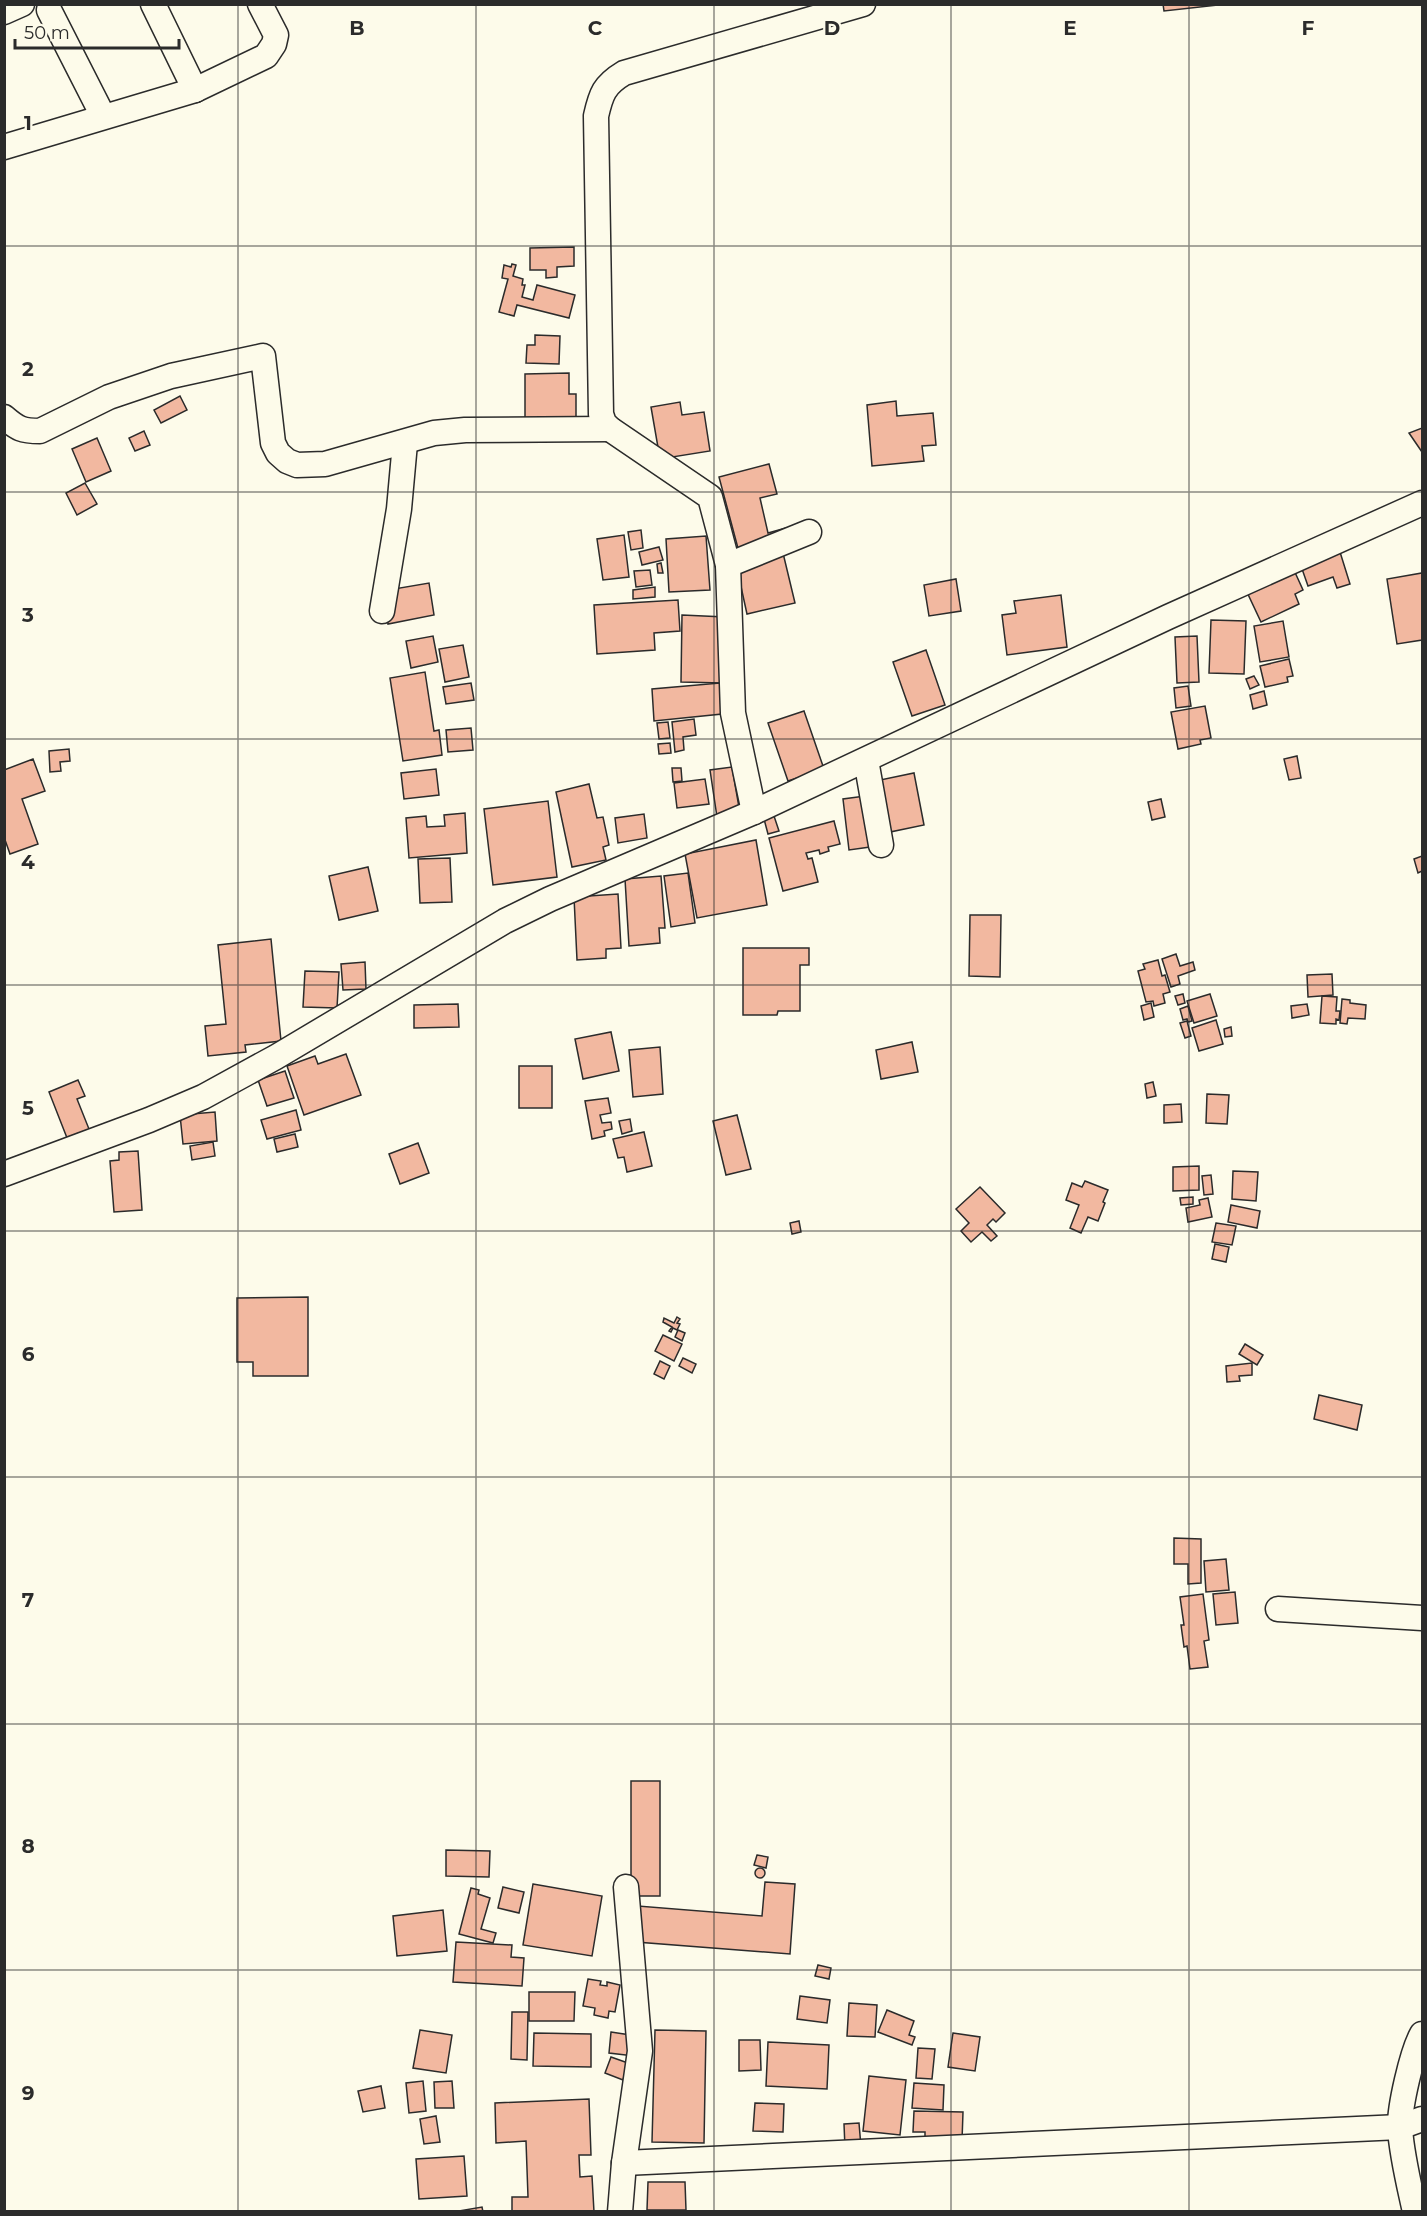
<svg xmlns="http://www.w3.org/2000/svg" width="1427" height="2216" font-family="Montserrat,sans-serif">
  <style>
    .building { fill: #f2b8a0; stroke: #2b2b2b; stroke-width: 1.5 }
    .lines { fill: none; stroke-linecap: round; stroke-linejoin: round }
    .minor-casing { stroke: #2b2b2b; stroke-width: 27 }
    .minor { stroke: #fdfbea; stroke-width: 24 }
    .grid { fill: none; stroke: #2b2b2b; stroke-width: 1.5; stroke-opacity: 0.55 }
    .grid-label { font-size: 20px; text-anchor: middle; font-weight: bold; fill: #2b2b2b; stroke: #fdfbea; stroke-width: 4.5; stroke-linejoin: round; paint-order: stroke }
  </style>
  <rect width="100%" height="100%" fill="#fdfbea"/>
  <g class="building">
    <polygon points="1163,4 1227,4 1164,11"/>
    <polygon points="574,247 574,266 557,267 557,277 546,278 546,270 530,270 530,248"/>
    <polygon points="512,264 516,265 513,276 523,279 522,285 525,285 522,297 533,300 537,285 575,295 569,318 517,305 514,316 499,312 508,279 502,278 504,265 511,267"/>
    <polygon points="535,335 560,336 559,364 526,363 527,345 535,345"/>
    <polygon points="569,373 569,394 576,394 576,425 525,426 525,374"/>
    <polygon points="180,396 187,410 161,423 154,410"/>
    <polygon points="896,401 897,416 933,413 936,445 922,446 924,461 872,466 867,405"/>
    <polygon points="680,402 682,415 704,412 710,451 660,459 651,407"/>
    <polygon points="1422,428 1422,452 1409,433"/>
    <polygon points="144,431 150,445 135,451 129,438"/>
    <polygon points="97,438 111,471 86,482 72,449"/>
    <polygon points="769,464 777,494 760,498 768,533 786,528 789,539 739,552 719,477"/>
    <polygon points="85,483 97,504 77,515 66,493"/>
    <polygon points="641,530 643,548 631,550 628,532"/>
    <polygon points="624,535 629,577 603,580 597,539"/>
    <polygon points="706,536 710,590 669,592 666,539"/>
    <polygon points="659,547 663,560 642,565 639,552"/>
    <polygon points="1340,552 1350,584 1337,588 1333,577 1308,586 1301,566"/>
    <polygon points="783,553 795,603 747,614 736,564"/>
    <polygon points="661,563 663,573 658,573 657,564"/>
    <polygon points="1293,568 1303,590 1295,594 1299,604 1261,622 1246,590"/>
    <polygon points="650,570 652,585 636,587 634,571"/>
    <polygon points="1422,573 1422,640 1397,644 1387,579"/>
    <polygon points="956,579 961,611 929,616 924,585"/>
    <polygon points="429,583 434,615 388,624 382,591"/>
    <polygon points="655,587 655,597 633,599 633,590"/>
    <polygon points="1061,595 1067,647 1007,655 1002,615 1016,613 1014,601"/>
    <polygon points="678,600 680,631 654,633 655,650 597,654 594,605"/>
    <polygon points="682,615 725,617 723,683 681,682"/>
    <polygon points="1211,620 1246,621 1244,674 1209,673"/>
    <polygon points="1283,621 1289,657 1260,662 1254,626"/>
    <polygon points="433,636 438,662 411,668 406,641"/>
    <polygon points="1197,636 1199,682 1177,683 1175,637"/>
    <polygon points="463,645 469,677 445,682 439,649"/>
    <polygon points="926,650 945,705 912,716 893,662"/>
    <polygon points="1289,659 1293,676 1287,677 1288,682 1265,687 1260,666"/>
    <polygon points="425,672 434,731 439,730 442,755 403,761 390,678"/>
    <polygon points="1254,676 1259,685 1250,689 1246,679"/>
    <polygon points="471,683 474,700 446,704 443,687"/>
    <polygon points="720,683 722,714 654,721 652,689"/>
    <polygon points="1188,686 1191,706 1176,708 1174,688"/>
    <polygon points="1264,691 1267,705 1253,709 1250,695"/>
    <polygon points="1205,706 1211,738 1200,740 1201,744 1178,749 1171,712"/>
    <polygon points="804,711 824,769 788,781 768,723"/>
    <polygon points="694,719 696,735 683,737 684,750 675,752 672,722"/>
    <polygon points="668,722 670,738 659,739 657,723"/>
    <polygon points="471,728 473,750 448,752 446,730"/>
    <polygon points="670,743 671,753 659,754 658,744"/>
    <polygon points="69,749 70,761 60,762 61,771 50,772 49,751"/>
    <polygon points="1297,756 1301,778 1289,780 1284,759"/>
    <polygon points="33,759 45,791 22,799 38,844 10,854 4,837 4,770"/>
    <polygon points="732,767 740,813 717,817 710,770"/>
    <polygon points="672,768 681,768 682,781 673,782"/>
    <polygon points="436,769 439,795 404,799 401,773"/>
    <polygon points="914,773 924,825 890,832 880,780"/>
    <polygon points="705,779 709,804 677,808 674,783"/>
    <polygon points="589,784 597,818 603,817 609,845 603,847 606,860 572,867 556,792"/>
    <polygon points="865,796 877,846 849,850 843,799"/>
    <polygon points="1161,799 1165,817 1152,820 1148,802"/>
    <polygon points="548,801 557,877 493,885 484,809"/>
    <polygon points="465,813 467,853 409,858 406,818 426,816 427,827 445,826 444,815"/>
    <polygon points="644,814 647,838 618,843 615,818"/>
    <polygon points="774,816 779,831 768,834 764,819"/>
    <polygon points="834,821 840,844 828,847 829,851 820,854 819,850 806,853 808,859 812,858 818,882 783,891 769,838"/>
    <polygon points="756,840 767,905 697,918 685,854"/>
    <polygon points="1422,856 1422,871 1418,873 1414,859"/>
    <polygon points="450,858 452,902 420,903 418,859"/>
    <polygon points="368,867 378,911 339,920 329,876"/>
    <polygon points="688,873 695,923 671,927 664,876"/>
    <polygon points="661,876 665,928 659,928 660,943 629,946 625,879"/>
    <polygon points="618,894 621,948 606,949 606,958 577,960 574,897"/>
    <polygon points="970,915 1001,915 1000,977 969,976"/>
    <polygon points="271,939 281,1041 245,1045 246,1052 208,1056 205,1026 226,1024 218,945"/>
    <polygon points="743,948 809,948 809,965 800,965 800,1011 778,1011 777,1015 743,1015"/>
    <polygon points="1176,954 1180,966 1193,962 1195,970 1178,976 1180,984 1171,987 1162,959"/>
    <polygon points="1158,960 1162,976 1165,975 1170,992 1163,994 1165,1003 1154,1006 1153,1001 1146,1002 1138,971 1145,969 1143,964"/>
    <polygon points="365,962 366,989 343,990 341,964"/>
    <polygon points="305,971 339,972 337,1008 303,1007"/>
    <polygon points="1332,974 1333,995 1308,997 1307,975"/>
    <polygon points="1183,994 1185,1003 1178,1005 1175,996"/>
    <polygon points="1210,994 1217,1016 1194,1023 1187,1001"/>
    <polygon points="1322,996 1337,997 1336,1011 1340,1011 1339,1020 1336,1019 1336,1024 1320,1023"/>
    <polygon points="1342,999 1350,1000 1350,1003 1366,1005 1365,1019 1348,1018 1347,1024 1340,1023"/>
    <polygon points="1151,1003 1154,1017 1144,1020 1141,1006"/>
    <polygon points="458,1004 459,1027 414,1028 414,1005"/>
    <polygon points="1307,1004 1309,1015 1292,1018 1291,1006"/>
    <polygon points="1188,1006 1192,1021 1188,1022 1187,1019 1183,1020 1180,1009"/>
    <polygon points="1216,1020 1223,1044 1199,1051 1192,1028"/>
    <polygon points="1187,1021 1191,1036 1185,1038 1180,1023"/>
    <polygon points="1231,1027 1232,1036 1225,1037 1224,1029"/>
    <polygon points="611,1032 619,1071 583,1079 575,1039"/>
    <polygon points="912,1042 918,1072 881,1079 876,1050"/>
    <polygon points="660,1047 663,1094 633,1097 629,1050"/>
    <polygon points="346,1054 361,1095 304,1115 287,1066 315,1056 318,1064"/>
    <rect x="519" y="1066" width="33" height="42"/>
    <polygon points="285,1071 294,1098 267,1106 258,1080"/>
    <polygon points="78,1080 85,1096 77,1099 91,1134 69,1143 49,1092"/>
    <polygon points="1153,1082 1156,1096 1147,1098 1145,1084"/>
    <polygon points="1207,1094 1229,1095 1227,1124 1206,1123"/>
    <polygon points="608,1098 611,1113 600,1115 602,1123 611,1122 612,1129 604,1131 605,1136 592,1139 585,1101"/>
    <polygon points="1181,1104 1182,1122 1164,1123 1164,1105"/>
    <polygon points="296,1110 301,1130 267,1139 261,1120"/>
    <polygon points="215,1112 217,1141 183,1144 180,1115"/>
    <polygon points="737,1115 751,1169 726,1175 713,1121"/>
    <polygon points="630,1119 632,1131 622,1134 619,1121"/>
    <polygon points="644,1132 652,1166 627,1172 624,1157 618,1158 613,1139"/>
    <polygon points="295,1134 298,1147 277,1152 274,1139"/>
    <polygon points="213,1142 215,1156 192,1160 190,1146"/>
    <polygon points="418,1143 429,1173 400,1184 389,1154"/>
    <polygon points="138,1151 142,1210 114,1212 110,1161 119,1160 119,1152"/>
    <polygon points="1199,1166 1199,1190 1173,1191 1173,1167"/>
    <polygon points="1233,1171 1258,1172 1256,1201 1232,1199"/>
    <polygon points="1211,1175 1213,1194 1204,1195 1202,1176"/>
    <polygon points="1085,1181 1108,1190 1103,1202 1105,1203 1098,1221 1088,1217 1081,1233 1070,1228 1079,1205 1066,1200 1072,1183 1082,1187"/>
    <polygon points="980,1187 1005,1213 996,1222 993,1219 987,1225 997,1236 991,1241 982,1232 971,1242 961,1231 969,1223 956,1209"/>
    <polygon points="1193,1197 1193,1204 1181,1205 1180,1198"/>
    <polygon points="1208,1198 1212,1217 1188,1222 1186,1208 1200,1205 1199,1200"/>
    <polygon points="1231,1205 1260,1211 1257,1228 1228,1222"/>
    <polygon points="799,1221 801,1232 792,1234 790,1223"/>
    <polygon points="1216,1223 1236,1226 1232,1245 1212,1242"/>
    <polygon points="1215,1244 1229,1247 1226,1262 1212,1259"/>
    <polygon points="308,1297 308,1376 253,1376 253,1362 237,1362 237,1298"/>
    <polygon points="677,1317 680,1319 677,1323 680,1324 677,1330 673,1328 671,1332 669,1331 672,1327 663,1322 664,1318 674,1323"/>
    <polygon points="678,1330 685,1333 682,1341 675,1337"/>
    <polygon points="663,1335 682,1344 674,1361 655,1351"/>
    <polygon points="1245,1344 1263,1355 1257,1365 1239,1354"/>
    <polygon points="683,1358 696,1364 692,1373 679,1366"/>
    <polygon points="660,1361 670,1366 664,1379 654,1374"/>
    <polygon points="1252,1363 1252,1375 1239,1376 1240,1381 1227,1382 1226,1366"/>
    <polygon points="1319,1395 1362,1405 1357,1430 1314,1419"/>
    <polygon points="1174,1538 1201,1539 1201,1583 1188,1584 1188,1564 1174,1564"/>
    <polygon points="1226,1559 1229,1590 1206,1592 1204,1561"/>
    <polygon points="1235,1592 1238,1623 1216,1625 1213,1594"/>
    <polygon points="1203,1594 1209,1640 1204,1641 1208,1667 1190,1669 1187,1646 1184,1647 1181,1625 1184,1625 1180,1597"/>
    <rect x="631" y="1781" width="29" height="115"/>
    <polygon points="446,1850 490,1851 489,1877 446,1876"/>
    <polygon points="757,1855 768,1857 766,1868 754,1865"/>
    <circle cx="760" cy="1873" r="5"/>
    <polygon points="765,1882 795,1884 790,1954 636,1942 638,1906 762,1916"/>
    <polygon points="533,1884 602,1896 592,1956 523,1945"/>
    <polygon points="503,1887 524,1892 519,1913 498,1908"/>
    <polygon points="471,1888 479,1890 478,1894 490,1898 481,1929 496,1933 493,1943 459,1934"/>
    <polygon points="443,1910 447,1951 397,1956 393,1916"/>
    <polygon points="456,1942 512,1945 511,1957 524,1958 522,1986 453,1982"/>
    <polygon points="818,1965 831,1968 829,1979 815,1976"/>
    <polygon points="588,1979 601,1981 600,1985 607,1986 607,1982 620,1985 615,2012 609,2011 608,2018 594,2015 595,2008 583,2006"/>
    <polygon points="529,1992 575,1992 574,2021 529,2021"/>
    <polygon points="800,1996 830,2000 827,2023 797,2019"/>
    <polygon points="849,2003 877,2005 875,2037 847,2036"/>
    <polygon points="887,2010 914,2021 909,2035 915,2037 912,2045 878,2032"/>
    <polygon points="512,2012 528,2012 527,2060 511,2059"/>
    <polygon points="420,2030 452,2035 446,2073 413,2068"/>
    <polygon points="655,2030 706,2031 704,2143 652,2142"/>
    <polygon points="611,2032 637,2036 634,2056 609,2053"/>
    <polygon points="534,2033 591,2034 591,2067 533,2066"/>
    <polygon points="953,2033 980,2037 975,2071 948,2067"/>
    <polygon points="739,2040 760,2040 761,2070 739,2071"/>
    <polygon points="768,2042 829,2045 827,2089 766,2086"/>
    <polygon points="918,2048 935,2049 932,2079 916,2078"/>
    <polygon points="611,2057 628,2063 623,2080 605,2073"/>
    <polygon points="869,2076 906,2080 900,2135 863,2131"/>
    <polygon points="423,2081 426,2111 409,2113 406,2083"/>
    <polygon points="452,2081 454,2108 435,2108 434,2082"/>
    <polygon points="914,2083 944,2085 943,2110 912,2108"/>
    <polygon points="381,2086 385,2108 363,2112 358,2091"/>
    <polygon points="589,2099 591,2155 579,2155 580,2177 592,2176 594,2212 512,2212 512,2197 528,2197 526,2141 496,2143 495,2103"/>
    <polygon points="755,2103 784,2104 783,2132 753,2131"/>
    <polygon points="914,2111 963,2112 962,2141 925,2141 925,2132 913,2132"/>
    <polygon points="436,2116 440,2142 424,2144 420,2119"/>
    <polygon points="859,2123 861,2147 845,2148 844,2124"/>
    <polygon points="464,2156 467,2196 419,2199 416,2159"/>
    <polygon points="648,2182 685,2182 686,2210 647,2210"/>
    <polygon points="482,2207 483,2212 453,2212"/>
  </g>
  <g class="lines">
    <g class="minor-casing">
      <g id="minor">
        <polyline points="153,4 195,90"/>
        <polyline points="49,10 103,116"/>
        <polyline points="4,12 22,4"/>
        <polyline points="4,147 195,90 266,56 274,44 276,35 260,4"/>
        <path d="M4,417C18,429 22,431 40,431L109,397L171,376L263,356L273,443L278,453L287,461L297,465L325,464L434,433L465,430L610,429"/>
        <path d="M728,565L710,497L610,429L604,423L601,414L596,116C601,94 604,85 624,73L863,4"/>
        <polyline points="382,611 399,509 405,443"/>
        <polyline points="866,760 881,845"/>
        <polyline points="754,812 733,713 728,565 809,532"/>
        <polyline points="4,1174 149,1120 203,1097 276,1057 505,921 550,899 754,812 1168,617 1422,503"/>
        <polyline points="1278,1609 1422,1618"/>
        <path d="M624,2163C883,2152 1141,2138 1400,2127L1422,2119"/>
        <polyline points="620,2212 624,2163 640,2051 626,1887"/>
        <path d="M1415,2212C1409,2184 1402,2157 1400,2129C1399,2108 1412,2052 1422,2034"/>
      </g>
    </g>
    <use href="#minor" class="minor"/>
  </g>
  <path class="grid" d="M238,4V2212M476,4V2212M714,4V2212M951,4V2212M1189,4V2212M4,246H1422M4,492H1422M4,739H1422M4,985H1422M4,1231H1422M4,1477H1422M4,1724H1422M4,1970H1422"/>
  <g class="grid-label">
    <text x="357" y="35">B</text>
    <text x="595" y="35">C</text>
    <text x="832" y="35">D</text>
    <text x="1070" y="35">E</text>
    <text x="1308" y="35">F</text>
    <text x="28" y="130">1</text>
    <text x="28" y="376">2</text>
    <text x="28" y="622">3</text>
    <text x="28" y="869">4</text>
    <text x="28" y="1115">5</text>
    <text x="28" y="1361">6</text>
    <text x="28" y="1607">7</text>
    <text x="28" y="1853">8</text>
    <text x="28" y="2100">9</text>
  </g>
  <rect width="1427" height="2216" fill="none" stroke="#2b2b2b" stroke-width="12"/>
  <path d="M15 39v9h164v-9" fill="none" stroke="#2b2b2b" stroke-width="3"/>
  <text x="24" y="39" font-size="18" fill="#2b2b2b" stroke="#fdfbea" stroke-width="4.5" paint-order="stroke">50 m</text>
</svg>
